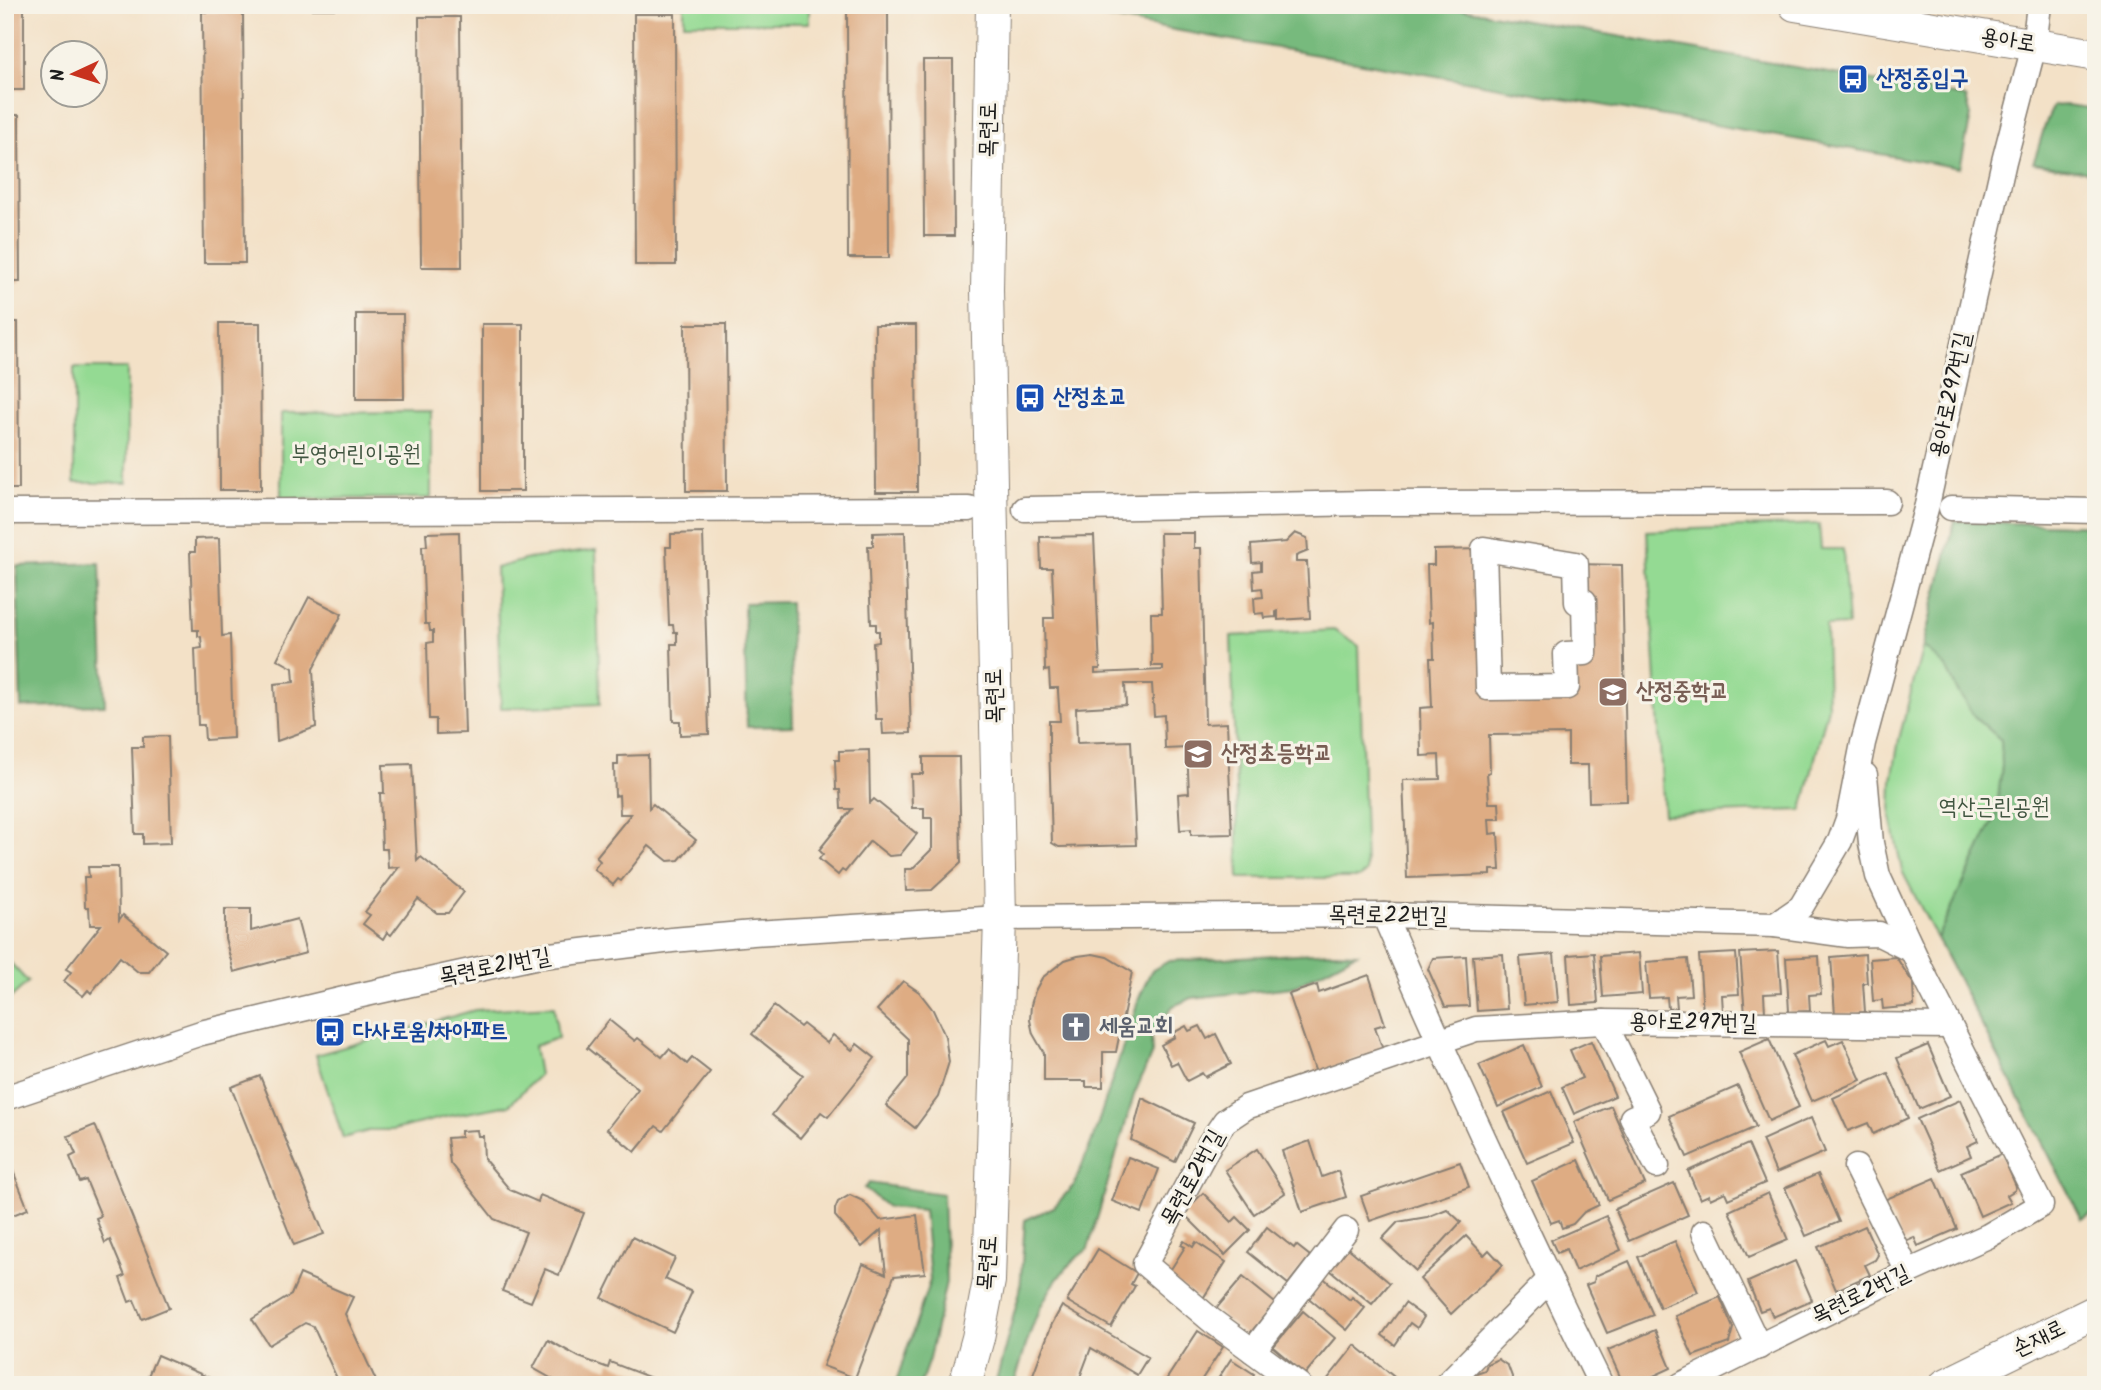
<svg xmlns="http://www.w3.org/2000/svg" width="2101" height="1390" font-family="Kalam,'Poor Story',sans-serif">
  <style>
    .green { fill: #94da93; stroke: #587b58; stroke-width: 2 }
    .forest { fill: #77ba7d; stroke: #4a6b4c; stroke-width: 2 }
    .building { fill: #deac83 }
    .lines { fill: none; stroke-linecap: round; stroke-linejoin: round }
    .minor-casing { stroke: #887e72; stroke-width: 27 }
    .major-casing { stroke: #887e72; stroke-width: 34 }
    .minor { stroke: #fff; stroke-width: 24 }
    .major { stroke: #fff; stroke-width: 32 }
    .labels { text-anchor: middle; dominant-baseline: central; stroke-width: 6; stroke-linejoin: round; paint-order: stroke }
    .street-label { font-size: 23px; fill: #1c1c1c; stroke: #f7f3e8 }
    .transit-label { font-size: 23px; font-weight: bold; fill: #164399; stroke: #f7f3e8; text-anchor: start }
    .park-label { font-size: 23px; fill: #405540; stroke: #f7f3e8 }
    .education-label { font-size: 23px; font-weight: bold; fill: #785e54; stroke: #f7f3e8; text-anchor: start }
    .worship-label { font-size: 23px; font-weight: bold; fill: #5b616d; stroke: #f7f3e8; text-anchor: start }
  </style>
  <rect width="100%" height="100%" fill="#f7f3e8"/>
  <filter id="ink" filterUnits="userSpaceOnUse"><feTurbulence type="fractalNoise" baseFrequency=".0143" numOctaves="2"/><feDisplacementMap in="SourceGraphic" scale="14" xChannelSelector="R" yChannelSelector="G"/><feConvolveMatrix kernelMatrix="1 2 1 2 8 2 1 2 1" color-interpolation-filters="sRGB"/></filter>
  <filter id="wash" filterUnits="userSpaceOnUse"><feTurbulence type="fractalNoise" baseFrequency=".00686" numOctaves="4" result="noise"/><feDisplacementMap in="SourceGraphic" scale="28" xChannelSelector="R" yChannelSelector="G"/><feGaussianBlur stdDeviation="1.57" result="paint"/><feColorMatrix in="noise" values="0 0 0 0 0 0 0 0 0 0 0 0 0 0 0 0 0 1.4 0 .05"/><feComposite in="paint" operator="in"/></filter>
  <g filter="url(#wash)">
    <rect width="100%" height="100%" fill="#f3e1c7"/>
    <g class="green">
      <polygon points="657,5 809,5 809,23 684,23 684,6"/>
      <rect x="74" y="368" width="53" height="115"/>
      <polygon points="431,412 431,498 281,499 281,413"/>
      <polygon points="1955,521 2096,526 2096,1212 2082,1219 1902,871 1891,817 1892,780 1899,739"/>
      <polygon points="1819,524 1821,549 1843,549 1848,625 1826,626 1828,707 1802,810 1664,815 1647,531"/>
      <polygon points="596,550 600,704 501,708 496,568 528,559"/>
      <polygon points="1334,630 1359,646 1366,872 1359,878 1239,878 1231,636"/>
      <polygon points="5,957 28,982 5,1003"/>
      <polygon points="554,1006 558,1038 534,1046 539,1075 509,1105 445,1117 393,1130 372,1130 343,1138 316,1055 475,1010"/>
    </g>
    <g class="forest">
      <polygon points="1032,5 1440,5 1966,97 1971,116 1960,168"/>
      <path d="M2066,105L2096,109V173L2033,163C2041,144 2043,122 2054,106Z"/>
      <polygon points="1955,521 2096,526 2096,1212 2082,1219 1937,938 1996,815 2002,765 2001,740 1974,716 1957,690 1946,667 1923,646"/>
      <polygon points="100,563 105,705 21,707 17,566"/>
      <polygon points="790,602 793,726 747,727 744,603"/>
      <path d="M1334,952L1357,953L1293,987L1192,998L1173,1006L1151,1036L1152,1053L1134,1095L1088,1249C1042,1281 1029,1334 1014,1385H995L1020,1291L1025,1220L1054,1207L1074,1185L1093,1138L1139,998L1151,971L1169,961Z"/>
      <polygon points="869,1183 943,1194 946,1282 929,1359 920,1385 895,1385 930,1280 924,1210 887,1207 864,1188"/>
    </g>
    <g id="blocks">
      <g class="building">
        <rect x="5" y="5" width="19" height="85"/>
        <rect x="296" y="5" width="88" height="4"/>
        <polygon points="847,8 888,8 889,258 848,258"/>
        <polygon points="202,12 243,12 245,263 204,263"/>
        <polygon points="634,14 675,14 676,265 635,265"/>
        <polygon points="419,17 460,17 462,267 421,267"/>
        <polygon points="923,60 953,60 954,236 924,236"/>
        <polygon points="5,115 19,115 20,282 5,282"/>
        <polygon points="356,314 403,314 404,399 356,399"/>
        <polygon points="5,322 18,322 19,489 5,489"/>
        <polygon points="219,323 260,323 261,490 220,490"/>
        <rect x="482" y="324" width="41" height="167"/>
        <polygon points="685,324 726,324 727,491 686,491"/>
        <polygon points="875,325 916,325 917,492 876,492"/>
        <polygon points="459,532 465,733 436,734 436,719 429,719 427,643 433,642 433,631 430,631 429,624 425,624 422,546 427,546 426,533"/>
        <polygon points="905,532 911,733 883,734 882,719 876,719 873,643 879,642 879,631 876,631 876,624 871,624 868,546 873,546 873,533"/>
        <polygon points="703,533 709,734 680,735 680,721 673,721 671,644 677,644 677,632 674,632 673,625 669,625 666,547 671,547 671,534"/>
        <polygon points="1160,533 1194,533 1194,548 1201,548 1205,724 1227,723 1232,834 1191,835 1191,829 1180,830 1178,794 1189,793 1187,748 1165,749 1164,715 1154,716 1152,684 1125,684 1126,705 1076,708 1077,743 1131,741 1136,845 1059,847 1052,843 1049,744 1049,721 1060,721 1058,691 1058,688 1050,688 1049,670 1045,671 1044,618 1054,618 1052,568 1041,568 1040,537 1094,536 1100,669 1095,669 1095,673 1163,670 1163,666 1152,666 1151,613 1162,613"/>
        <polygon points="1295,533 1307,538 1308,551 1296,556 1296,562 1307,562 1310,618 1278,620 1278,611 1276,612 1276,617 1264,618 1263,613 1255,614 1254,598 1263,597 1262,588 1254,589 1253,571 1261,570 1261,562 1252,563 1251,545 1286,542"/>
        <polygon points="219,538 222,636 230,635 233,738 205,740 204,725 198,725 195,649 202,648 201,637 198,636 198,630 193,630 190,552 195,552 195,539"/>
        <polygon points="1484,549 1488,688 1567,687 1566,654 1585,653 1576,564 1622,565 1627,801 1589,802 1588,765 1568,765 1568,734 1489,735 1490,772 1487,773 1489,803 1499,803 1500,819 1489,819 1490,834 1498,833 1500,870 1491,870 1491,875 1407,878 1403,780 1440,779 1439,755 1421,756 1420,708 1432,707 1430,658 1434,658 1433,622 1429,623 1427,565 1434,565 1434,550"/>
        <polygon points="309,597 342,614 313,669 316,727 277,741 274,684 294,682 293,668 277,659"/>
        <polygon points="168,736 171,843 143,844 143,834 135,834 132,747 143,747 143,737"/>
        <polygon points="869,750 870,803 874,799 917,834 900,855 889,856 870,841 845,872 842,870 838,875 819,859 823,854 819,850 852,809 841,809 840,790 836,790 835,760 839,760 839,751"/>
        <polygon points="648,755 649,808 653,804 696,840 679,860 668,861 649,846 621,881 618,879 613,885 594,869 600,861 596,857 631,814 620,814 619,795 615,796 614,765 618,765 618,756"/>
        <polygon points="923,757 959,757 961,863 932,890 906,891 905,869 912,869 932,849 932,818 924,818 924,808 912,808 911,774 923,774"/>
        <polygon points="412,764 417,861 421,857 464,892 448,913 437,913 418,899 391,935 387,932 383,939 363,924 370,915 365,912 399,867 388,868 387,849 382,849 380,793 384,793 383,765"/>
        <polygon points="88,867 118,867 119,920 123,915 166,951 149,972 138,972 120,957 91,993 88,990 83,996 64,981 71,972 66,969 101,925 90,925 89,907 85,907 84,877 89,877"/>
        <polygon points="225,909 251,909 251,931 297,919 306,953 234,972 225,938"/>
        <polygon points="1778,951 1781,993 1764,994 1765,1013 1745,1014 1740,953"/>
        <polygon points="1594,953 1598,1003 1571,1005 1568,955"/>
        <polygon points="1639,953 1642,994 1603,997 1600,956"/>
        <polygon points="1736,953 1739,994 1722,995 1723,1012 1703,1013 1699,955"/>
        <polygon points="1093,954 1107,957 1132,972 1116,1052 1103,1052 1103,1087 1086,1087 1086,1081 1044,1081 1044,1053 1033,1034 1030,1020 1031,1005 1035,991 1042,978 1065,960 1078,956"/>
        <polygon points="1503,954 1507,1009 1477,1011 1473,956"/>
        <polygon points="1554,954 1558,1002 1524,1005 1520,957"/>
        <polygon points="1865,954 1867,983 1863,983 1865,1012 1835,1015 1831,957"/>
        <polygon points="1466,956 1469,1006 1445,1007 1428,969 1433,958"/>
        <polygon points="1819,956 1821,994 1809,995 1810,1011 1789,1012 1786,958"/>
        <polygon points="1896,957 1913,983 1914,1006 1883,1009 1882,1000 1873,1001 1870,959"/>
        <polygon points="1688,959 1691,995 1676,996 1677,1008 1668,1009 1667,997 1649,998 1646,962"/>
        <polygon points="1369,975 1385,1024 1375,1027 1383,1050 1316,1073 1289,994 1317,985 1319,993"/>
        <polygon points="903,981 919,992 933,1010 945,1036 949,1062 938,1097 915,1128 886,1105 908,1078 908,1039 877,1010"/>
        <polygon points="774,1006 800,1027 803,1024 827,1043 833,1035 852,1050 857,1044 875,1058 828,1117 821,1112 800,1138 772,1115 803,1075 752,1034"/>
        <polygon points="609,1020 635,1041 638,1038 662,1057 669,1049 687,1064 692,1058 710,1072 663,1131 656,1126 635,1152 607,1129 638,1089 587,1048"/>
        <polygon points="1186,1026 1189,1031 1200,1026 1207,1039 1216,1034 1231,1064 1205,1077 1202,1073 1187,1081 1177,1062 1171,1065 1161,1045 1175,1037 1173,1033"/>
        <polygon points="1769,1039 1799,1107 1769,1121 1739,1052"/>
        <polygon points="1826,1040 1829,1046 1843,1040 1861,1080 1812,1101 1792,1055"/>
        <polygon points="1591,1041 1615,1096 1574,1114 1562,1087 1582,1078 1570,1050"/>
        <polygon points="1524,1045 1542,1087 1498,1107 1479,1065"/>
        <polygon points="1928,1045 1950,1096 1919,1109 1897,1058"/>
        <polygon points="1888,1073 1908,1118 1873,1134 1868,1123 1848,1131 1833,1098"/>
        <polygon points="260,1076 324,1234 294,1245 231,1087"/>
        <polygon points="1738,1086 1756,1127 1687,1157 1669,1116"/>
        <polygon points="1551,1091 1574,1143 1527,1163 1504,1112"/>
        <polygon points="1142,1098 1194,1123 1175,1162 1131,1140"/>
        <polygon points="1960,1100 1978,1141 1967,1146 1971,1156 1940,1170 1917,1119"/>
        <polygon points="1611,1106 1645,1184 1608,1200 1574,1122"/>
        <polygon points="1811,1118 1825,1152 1776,1173 1762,1140"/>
        <polygon points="95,1125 169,1308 142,1319 134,1300 129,1302 120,1278 125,1276 110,1240 105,1243 96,1218 101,1216 86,1180 80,1182 70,1157 76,1154 68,1136"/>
        <polygon points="477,1130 478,1136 483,1136 484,1159 510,1190 538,1202 540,1195 584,1213 559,1275 545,1269 531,1302 502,1291 526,1232 494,1219 450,1163 447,1138 461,1137 461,1131"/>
        <polygon points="1310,1141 1322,1177 1338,1171 1346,1197 1302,1212 1282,1151"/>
        <polygon points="1748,1144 1765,1183 1728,1199 1725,1192 1710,1199 1709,1195 1700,1199 1688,1171"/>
        <polygon points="1257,1149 1285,1193 1254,1214 1225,1170"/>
        <polygon points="2002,1154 2016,1186 2015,1190 2007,1195 2011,1202 1980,1216 1961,1172"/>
        <polygon points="1128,1157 1159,1169 1142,1213 1112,1201"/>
        <polygon points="8,1158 28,1209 5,1218 5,1160"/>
        <polygon points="1579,1160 1599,1205 1584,1212 1573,1224 1562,1228 1559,1220 1551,1223 1532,1181"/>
        <polygon points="1460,1162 1469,1187 1370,1221 1361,1196"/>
        <polygon points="1818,1174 1839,1222 1806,1236 1785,1188"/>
        <polygon points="1935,1178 1957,1229 1918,1246 1914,1237 1903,1242 1884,1200"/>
        <polygon points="1674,1183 1688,1215 1629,1241 1615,1209"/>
        <polygon points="1203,1193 1232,1222 1237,1217 1250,1230 1225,1255 1183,1213"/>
        <polygon points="1768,1193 1788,1240 1749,1257 1729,1211"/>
        <polygon points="850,1195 863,1201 880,1220 917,1215 925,1273 894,1276 855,1378 823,1366 863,1264 886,1274 881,1230 862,1247 835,1216 835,1209 838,1202"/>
        <polygon points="1447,1209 1461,1222 1416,1271 1382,1239 1398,1222 1427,1217"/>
        <polygon points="1606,1216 1621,1250 1575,1271 1566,1249 1557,1253 1551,1240"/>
        <polygon points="1865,1226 1878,1255 1875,1260 1865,1265 1870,1275 1836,1290 1818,1247"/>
        <polygon points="1267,1227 1294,1248 1296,1245 1310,1256 1288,1284 1248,1252"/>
        <polygon points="1466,1236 1484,1255 1489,1250 1503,1265 1451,1314 1420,1279"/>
        <polygon points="632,1237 675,1258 665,1279 692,1292 673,1332 602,1298"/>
        <polygon points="1184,1241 1193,1247 1196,1242 1226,1262 1202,1300 1166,1277 1185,1247 1181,1245"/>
        <polygon points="1675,1241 1698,1292 1660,1308 1638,1257"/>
        <polygon points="1348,1248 1390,1283 1372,1304 1330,1270"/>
        <polygon points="1098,1249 1137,1273 1131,1284 1135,1286 1111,1327 1067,1301"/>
        <polygon points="1629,1261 1653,1315 1607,1333 1586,1285 1594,1282 1595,1276"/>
        <polygon points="1795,1261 1812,1300 1773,1317 1769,1308 1760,1311 1748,1282"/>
        <polygon points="300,1274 353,1297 345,1314 378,1385 340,1385 313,1326 305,1323 269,1345 252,1319 291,1295"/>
        <polygon points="1321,1276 1350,1300 1352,1297 1365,1308 1347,1330 1305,1295"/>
        <polygon points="1243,1277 1275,1303 1247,1337 1215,1310"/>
        <polygon points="1720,1297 1733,1328 1729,1343 1693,1356 1675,1316"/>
        <polygon points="1405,1303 1424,1317 1417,1328 1410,1323 1395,1345 1382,1335"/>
        <polygon points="1062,1306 1148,1357 1137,1375 1091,1348 1077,1385 1029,1385 1052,1324"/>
        <polygon points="1303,1311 1335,1338 1305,1374 1273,1347"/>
        <polygon points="1655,1330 1671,1368 1634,1385 1630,1385 1628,1378 1622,1381 1608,1350"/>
        <polygon points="1198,1331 1223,1347 1198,1385 1167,1385 1164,1383"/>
        <polygon points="548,1340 579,1357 608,1368 610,1362 654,1379 652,1385 563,1385 533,1368"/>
        <polygon points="1355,1345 1399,1381 1396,1385 1323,1385"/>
        <polygon points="157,1355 210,1378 207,1385 134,1385 148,1376"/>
        <polygon points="1231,1359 1254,1374 1247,1385 1214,1385"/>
        <polygon points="1498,1359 1508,1366 1515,1385 1475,1385 1471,1375 1485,1370 1487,1364"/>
      </g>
    </g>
  </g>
  <g filter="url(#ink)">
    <use href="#blocks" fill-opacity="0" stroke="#887e72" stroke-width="2"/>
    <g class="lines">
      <g class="minor-casing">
        <g id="minor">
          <polyline points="1951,508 2096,511"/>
          <polyline points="1025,509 1370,503 1887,502"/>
          <polyline points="5,512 969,509"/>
          <polygon points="1484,549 1576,564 1577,602 1584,601 1585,653 1566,654 1567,687 1488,688"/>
          <path d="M1384,915C1452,1073 1525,1230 1601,1385"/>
          <polyline points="1775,925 1801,907 1840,841 1848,819 1863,743 1927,505 2004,161 2034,46 2039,5"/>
          <polyline points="1604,1022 1648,1111 1632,1118 1657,1166"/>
          <polyline points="5,1098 201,1033 357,996 534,957 672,940 753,933 1000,918 1384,915 1775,925 1848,935 1879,934 1911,950"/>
          <polyline points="1856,1167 1908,1272"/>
          <polyline points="1704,1232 1759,1347"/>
          <polyline points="1253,1351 1346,1230"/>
          <polyline points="1299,1385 1211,1320 1145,1264 1210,1143 1225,1121 1246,1107 1476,1029 1604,1022 1949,1026"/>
          <polyline points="1446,1385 1549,1280"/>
          <polyline points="1681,1385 1908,1272 1988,1236 2041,1205 1922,971 1878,876 1871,843 1865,775"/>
        </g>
      </g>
      <g class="major-casing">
        <g id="major">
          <polyline points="1795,5 2096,55"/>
          <polyline points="965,1385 978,1338 989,1281 1000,918 987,290 992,5"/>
          <polyline points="1945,1385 2096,1311"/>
        </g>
      </g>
      <use href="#minor" class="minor"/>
      <use href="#major" class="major"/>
    </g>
  </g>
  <defs>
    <g id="bus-square" transform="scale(1.575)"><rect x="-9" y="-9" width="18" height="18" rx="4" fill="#1a4fb4" stroke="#f7f3e8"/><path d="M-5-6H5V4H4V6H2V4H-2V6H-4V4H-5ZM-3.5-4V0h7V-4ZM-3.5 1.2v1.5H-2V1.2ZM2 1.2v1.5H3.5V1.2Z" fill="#fff"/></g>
    <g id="school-square" transform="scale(1.575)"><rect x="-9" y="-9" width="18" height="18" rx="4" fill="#8d6e63" stroke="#f7f3e8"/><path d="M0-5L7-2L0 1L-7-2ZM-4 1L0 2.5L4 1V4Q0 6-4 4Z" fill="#fff"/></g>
    <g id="church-square" transform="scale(1.575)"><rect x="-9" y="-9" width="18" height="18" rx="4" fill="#6b7280" stroke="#f7f3e8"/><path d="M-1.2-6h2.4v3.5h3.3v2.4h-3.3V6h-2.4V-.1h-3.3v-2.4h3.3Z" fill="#fff"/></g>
  </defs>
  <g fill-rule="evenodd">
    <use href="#bus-square" x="1853" y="79"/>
    <use href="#bus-square" x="1030" y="398"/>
    <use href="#school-square" x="1613" y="692"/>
    <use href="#school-square" x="1198" y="754"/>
    <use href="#church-square" x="1076" y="1027"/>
    <use href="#bus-square" x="330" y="1032"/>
  </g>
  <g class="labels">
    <g class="street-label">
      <text transform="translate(2008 41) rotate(9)">용아로</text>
      <text transform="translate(989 130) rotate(-89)">목련로</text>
      <text transform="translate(1951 395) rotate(-78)">용아로297번길</text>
      <text transform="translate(995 696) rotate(-91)">목련로</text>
      <text transform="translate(1388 916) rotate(1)">목련로22번길</text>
      <text transform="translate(495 967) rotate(-11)">목련로21번길</text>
      <text transform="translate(1693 1023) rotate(1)">용아로297번길</text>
      <text transform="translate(1193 1178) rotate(-61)">목련로2번길</text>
      <text transform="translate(988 1263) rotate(-86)">목련로</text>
      <text transform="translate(1861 1295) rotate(-26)">목련로2번길</text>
      <text transform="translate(2039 1339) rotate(-26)">손재로</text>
    </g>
    <g class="transit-label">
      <text x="1876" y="79">산정중입구</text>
      <text x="1053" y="398">산정초교</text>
      <text x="353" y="1032">다사로움1차아파트</text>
    </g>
    <g class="park-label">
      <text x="356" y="455">부영어린이공원</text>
      <text x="1994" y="808">역산근린공원</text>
    </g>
    <g class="education-label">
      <text x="1636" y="692">산정중학교</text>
      <text x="1221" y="754">산정초등학교</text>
    </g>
    <g class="worship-label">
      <text x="1099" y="1027">세움교회</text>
    </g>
  </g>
  <rect width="2101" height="1390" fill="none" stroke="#f7f3e8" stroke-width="28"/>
  <g transform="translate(74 74) rotate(266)"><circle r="33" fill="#f7f3e8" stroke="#9f9d96" stroke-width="2"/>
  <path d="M0-5L12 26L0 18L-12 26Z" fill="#c8321e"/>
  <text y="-10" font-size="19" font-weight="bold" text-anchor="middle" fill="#1c1c1c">N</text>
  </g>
</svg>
